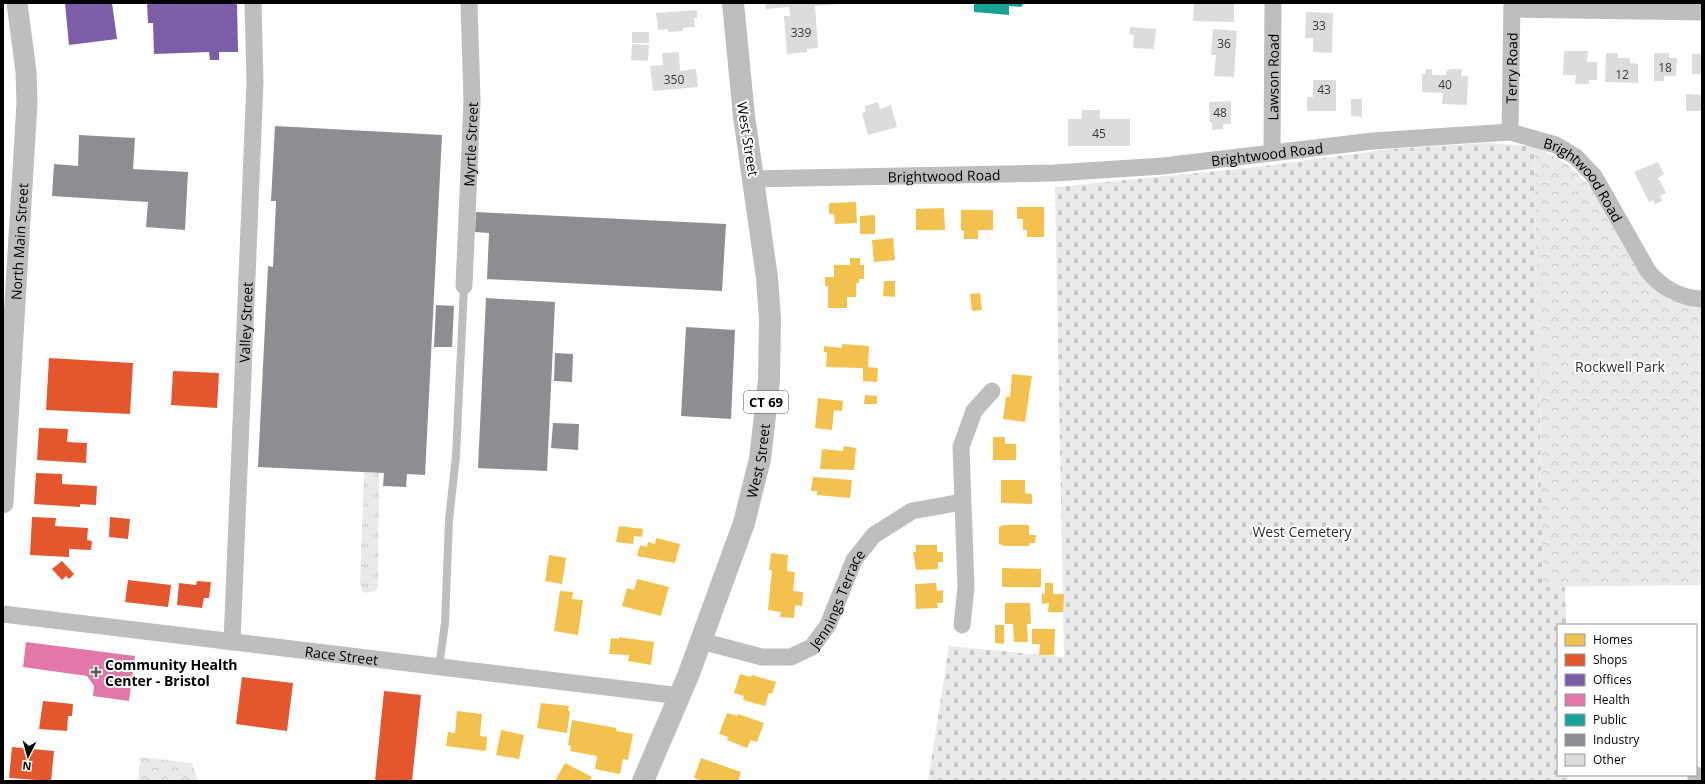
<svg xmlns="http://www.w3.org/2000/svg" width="1705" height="784" font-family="'Open Sans',sans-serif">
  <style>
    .grass { fill: url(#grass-tufts) }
    .forest { fill: url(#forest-crowns) }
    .cemetery { fill: url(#cemetery-stones) }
    .homes { fill: #f2c14e }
    .shops { fill: #e4572e }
    .offices { fill: #7b5ea7 }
    .health { fill: #e377a8 }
    .public { fill: #17a398 }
    .industry { fill: #8d8d92 }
    .building { fill: #dcdcdc }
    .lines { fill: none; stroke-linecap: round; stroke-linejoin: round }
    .service { stroke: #bebebe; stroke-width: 8 }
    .minor { stroke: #bebebe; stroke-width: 17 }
    .tertiary { stroke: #bebebe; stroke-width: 21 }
    .primary { stroke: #bdbdbd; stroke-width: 22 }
    .poi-dot { fill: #595959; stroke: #fff; stroke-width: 1.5 }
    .labels { text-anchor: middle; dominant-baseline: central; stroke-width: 4; stroke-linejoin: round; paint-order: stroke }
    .number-label { font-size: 12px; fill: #373737 }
    .shield { fill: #fff; stroke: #4c4c4c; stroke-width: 1 }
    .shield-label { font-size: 13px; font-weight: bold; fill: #000 }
    .street-label { font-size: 14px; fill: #000; stroke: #fff }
    .park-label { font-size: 14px; fill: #2f2f2f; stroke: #fff }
    .poi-label { font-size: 14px; font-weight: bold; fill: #000; stroke: #fff; text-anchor: start }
  </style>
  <defs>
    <pattern id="grass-tufts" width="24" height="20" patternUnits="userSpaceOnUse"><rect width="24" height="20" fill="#eaeaea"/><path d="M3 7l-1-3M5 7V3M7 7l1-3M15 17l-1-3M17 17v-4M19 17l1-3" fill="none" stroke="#c7c7c7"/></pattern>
    <pattern id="forest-crowns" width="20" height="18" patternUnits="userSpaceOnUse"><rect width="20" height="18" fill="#eaeaea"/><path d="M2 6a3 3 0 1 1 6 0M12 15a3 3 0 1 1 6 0" fill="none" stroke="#c7c7c7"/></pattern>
    <pattern id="cemetery-stones" width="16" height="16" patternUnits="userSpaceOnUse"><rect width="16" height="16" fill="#eaeaea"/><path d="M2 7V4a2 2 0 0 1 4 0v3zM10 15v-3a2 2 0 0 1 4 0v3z" fill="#c7c7c7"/></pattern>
  </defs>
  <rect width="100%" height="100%" fill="#fff"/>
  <polygon class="grass" points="364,472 379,473 378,586 376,591 367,593 362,591 360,582"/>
  <g class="forest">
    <polygon points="1534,146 1566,163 1593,190 1648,280 1669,300 1702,307 1702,585 1543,587"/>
    <polygon points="140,757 192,763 198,781 138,781"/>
  </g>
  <polygon class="cemetery" points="1487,143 1534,146 1543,587 1565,587 1566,625 1558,625 1558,775 1568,775 1568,781 928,781 949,646 1064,657 1055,187 1257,167 1390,149"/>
  <g class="homes">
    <polygon points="856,202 857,223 835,224 834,214 829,214 829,203"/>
    <polygon points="1017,207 1044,207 1044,237 1027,237 1027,230 1023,230 1023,219 1017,219"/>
    <polygon points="944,208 945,230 916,230 916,209"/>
    <polygon points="961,210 993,210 993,230 978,230 978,239 964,239 964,231 961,230"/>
    <polygon points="875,215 875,234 860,234 860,216"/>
    <polygon points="893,238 895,260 874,262 872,240"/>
    <polygon points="850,258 860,258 860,265 864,265 864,279 859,279 859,283 856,283 856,297 847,297 847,308 828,308 828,286 825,286 825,277 834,277 834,265 850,265"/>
    <polygon points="884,281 895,281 895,297 883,296"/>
    <polygon points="980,293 982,310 972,311 970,294"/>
    <polygon points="842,344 869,346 868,367 878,368 877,382 863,381 863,368 826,367 827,352 824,352 824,346 842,348"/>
    <polygon points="1012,374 1032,376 1025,422 1003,419 1006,397 1010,397"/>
    <polygon points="865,395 877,396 877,404 864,404"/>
    <polygon points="818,398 843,401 842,411 834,410 832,430 815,428"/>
    <polygon points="993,437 1005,437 1005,444 1016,444 1016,460 993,460"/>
    <polygon points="844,446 856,448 854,470 820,469 822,449 843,451"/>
    <polygon points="813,477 852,480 850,498 817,495 817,491 811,491"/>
    <polygon points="1001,480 1025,480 1025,493 1032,494 1032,504 1001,503"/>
    <polygon points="1004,525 1029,525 1029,535 1036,535 1035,543 1030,543 1029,546 1005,546 999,544 999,527"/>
    <polygon points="619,526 643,529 642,537 634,536 633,544 616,542"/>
    <polygon points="656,538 680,544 675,563 637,556 640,545 647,547 648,542 655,544"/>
    <polygon points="916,545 937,545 937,552 943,552 943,562 938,562 938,569 916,570 913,552 916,552"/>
    <polygon points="771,553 788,555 787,571 795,572 793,591 803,592 802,606 795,605 794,618 780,617 781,612 768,610 772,570 769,570"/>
    <polygon points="549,555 566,558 562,584 545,581"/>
    <polygon points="1002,568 1041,569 1041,587 1002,587"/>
    <polygon points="637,579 669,587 661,616 622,606 627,588 634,590"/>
    <polygon points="936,583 937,591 943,590 943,603 937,603 938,608 916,609 915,584"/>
    <polygon points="1045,583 1053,583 1053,594 1064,594 1063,612 1048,612 1049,603 1042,604 1042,593 1045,594"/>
    <polygon points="560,591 573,592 572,599 583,600 578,635 554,631"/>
    <polygon points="1005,603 1030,603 1031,624 1027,624 1028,642 1014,642 1013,624 1005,624"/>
    <polygon points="995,625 1004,625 1004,644 995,643"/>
    <polygon points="1032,629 1055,629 1054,655 1039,655 1040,644 1032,644"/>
    <polygon points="619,637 654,642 651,665 628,661 629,655 609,654 611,638 619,639"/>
    <polygon points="740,674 751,677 752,675 776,682 772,694 769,693 765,706 743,700 744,696 734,693"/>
    <polygon points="541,703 569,706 568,711 570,711 567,733 537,728"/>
    <polygon points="457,711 482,714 480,736 487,737 486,751 446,746 448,732 455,733"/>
    <polygon points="727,713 737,716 738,714 764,723 757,742 751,740 747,748 727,740 728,737 719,734"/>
    <polygon points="572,720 616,728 616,731 633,734 628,760 623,759 620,774 595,769 597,756 570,751 571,746 568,745"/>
    <polygon points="501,730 524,735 519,759 496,755"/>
    <polygon points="701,758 741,772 738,781 702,781 694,778"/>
    <polygon points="565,763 592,777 590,781 555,781"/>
  </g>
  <g class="shops">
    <polygon points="49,358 133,363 130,414 46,410"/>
    <polygon points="173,371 219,373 217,408 171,405"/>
    <polygon points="39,428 68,429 67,442 87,443 86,463 37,460"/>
    <polygon points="36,473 62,474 62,484 97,486 96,505 80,504 80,507 34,504"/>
    <polygon points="32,517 56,518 55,526 88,528 87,540 92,541 91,550 69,549 69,557 30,555"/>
    <polygon points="110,517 130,519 128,539 109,537"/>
    <polygon points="62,561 74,574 69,579 66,576 62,580 52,569"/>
    <polygon points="128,580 171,585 168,607 125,602"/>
    <polygon points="197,581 211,582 209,598 204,598 202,608 177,605 179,583 196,585"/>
    <polygon points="242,677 293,683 287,731 236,724"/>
    <polygon points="384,691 421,695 412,781 375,781"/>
    <polygon points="43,701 73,704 72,716 68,716 67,731 39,729"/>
    <polygon points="12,747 54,751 51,781 9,778"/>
  </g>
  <g class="offices">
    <polygon points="65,3 112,3 117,39 69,45"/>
    <polygon points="147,3 237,3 238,52 219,52 219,60 210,60 209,52 154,54 153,23 148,23"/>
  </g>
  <polygon class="health" points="26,642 135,656 129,701 93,696 94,686 87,676 23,667"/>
  <polygon class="public" points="974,3 1024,3 1021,7 1009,6 1009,15 974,12"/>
  <g class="industry">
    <polygon points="275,126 442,135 425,475 407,474 406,487 383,486 384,473 258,467 268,266 273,267 276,201 271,201"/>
    <polygon points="79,135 135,138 133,169 188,172 185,230 146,227 148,202 52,196 54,164 78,166"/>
    <polygon points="476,212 726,224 722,291 487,279 489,233 475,232"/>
    <polygon points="486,298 555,302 547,471 478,468"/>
    <polygon points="436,305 454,306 452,347 434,347"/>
    <polygon points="686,327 735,330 731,419 681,416"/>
    <polygon points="555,353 573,354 572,382 554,381"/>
    <polygon points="553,423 579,424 578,450 551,448"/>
  </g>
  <g class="building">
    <polygon points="765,3 838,3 838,4 815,6 818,48 807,49 807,52 787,54 784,16 790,16 789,7 766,9"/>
    <polygon points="1194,3 1234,3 1234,22 1193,21"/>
    <polygon points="697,10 697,18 694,18 695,27 683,28 683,31 668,32 668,29 658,30 656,13"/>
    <polygon points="1306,12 1333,13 1332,53 1313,52 1313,38 1305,38"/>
    <polygon points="1130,27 1156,29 1154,49 1133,48 1134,35 1129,34"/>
    <polygon points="1213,29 1237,31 1234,77 1214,76 1216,55 1211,55"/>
    <rect x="632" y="32" width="17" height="11"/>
    <polygon points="632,44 649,45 648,61 631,60"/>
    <polygon points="1564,51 1588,51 1587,62 1597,62 1597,80 1589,80 1589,84 1575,84 1576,75 1563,75"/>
    <polygon points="679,52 680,71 696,69 698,87 653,91 650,66 663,65 662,53"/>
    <polygon points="1606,53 1618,53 1618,58 1630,58 1630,63 1638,64 1638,83 1605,82"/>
    <polygon points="1654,53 1669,53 1669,58 1677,58 1676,76 1664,76 1664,81 1654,81"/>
    <rect x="1692" y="54" width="10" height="20"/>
    <polygon points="1426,69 1432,69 1432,75 1446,75 1446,72 1450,69 1462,69 1461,76 1468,76 1467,105 1442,104 1443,93 1422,92 1422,74 1425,74"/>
    <polygon points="1313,80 1336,80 1336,111 1307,111 1307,97 1313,97"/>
    <polygon points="1686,94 1702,95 1702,111 1686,111"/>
    <polygon points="1351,99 1362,99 1362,117 1351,116"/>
    <polygon points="1231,101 1231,124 1223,124 1223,129 1212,130 1212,123 1210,123 1209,102"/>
    <polygon points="878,102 880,109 891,105 897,127 868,135 862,113 865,112 865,106"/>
    <polygon points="1082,110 1100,110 1100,119 1130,119 1130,146 1068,146 1068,119 1082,119"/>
    <polygon points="1658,162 1664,174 1658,178 1666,193 1660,196 1662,201 1655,204 1653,200 1649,202 1634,172"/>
  </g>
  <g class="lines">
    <polyline class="service" points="439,667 445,623 449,520 456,456 464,286"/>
    <g class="minor">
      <polyline points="1512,9 1702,12"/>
      <path id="s1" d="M1510,132L1512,3"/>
      <path id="s2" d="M1272,152L1273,3"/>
      <path id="s3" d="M754,179L1054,173L1163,166L1373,141L1510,132L1556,145L1576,157L1594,176L1648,271C1661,287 1680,298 1702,299"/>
      <path id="s4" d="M464,286L472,101L469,3"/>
      <path id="s5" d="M3,614L681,696"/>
      <polyline points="962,625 966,587 961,447 974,411 992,391"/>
      <path id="s6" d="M701,641L762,657H791L812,647L828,625L854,560L874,535L912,511L962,502"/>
      <path id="s7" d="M232,642L255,82L253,3"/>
      <polyline points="1696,775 1696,781"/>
    </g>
    <path class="tertiary" id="s8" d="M3,503L27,103L26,72L17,3"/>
    <path class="primary" id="s9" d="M643,781L688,676L744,523L760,459L769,380L770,319L767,278L744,116L733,3"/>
  </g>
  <path class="poi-dot" d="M94 666h4v4h4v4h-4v4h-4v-4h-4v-4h4z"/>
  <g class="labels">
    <g class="number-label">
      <text x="1319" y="25">33</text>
      <text x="801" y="32">339</text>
      <text x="1224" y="43">36</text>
      <text x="1665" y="67">18</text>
      <text x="1622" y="74">12</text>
      <text x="674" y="79">350</text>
      <text x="1445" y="84">40</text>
      <text x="1324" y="89">43</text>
      <text x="1220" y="112">48</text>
      <text x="1099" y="133">45</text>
    </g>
    <rect class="shield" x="744" y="391" width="44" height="22" rx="3"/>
    <g class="shield-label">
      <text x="766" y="402">CT 69</text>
    </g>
    <g class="street-label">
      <text stroke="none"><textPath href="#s1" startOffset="64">Terry Road</textPath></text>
      <text stroke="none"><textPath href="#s2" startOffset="75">Lawson Road</textPath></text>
      <text transform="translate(748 139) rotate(81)">West Street</text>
      <text stroke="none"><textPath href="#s4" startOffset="142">Myrtle Street</textPath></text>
      <text stroke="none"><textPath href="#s3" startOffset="514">Brightwood Road</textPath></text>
      <text stroke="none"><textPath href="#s3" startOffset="190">Brightwood Road</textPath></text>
      <text stroke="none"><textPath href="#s3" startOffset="850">Brightwood Road</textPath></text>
      <text stroke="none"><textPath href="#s8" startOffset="262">North Main Street</textPath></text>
      <text stroke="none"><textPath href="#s7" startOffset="320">Valley Street</textPath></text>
      <text stroke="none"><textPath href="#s9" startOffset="341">West Street</textPath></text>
      <text stroke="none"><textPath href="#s6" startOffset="170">Jennings Terrace</textPath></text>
      <text stroke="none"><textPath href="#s5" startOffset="341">Race Street</textPath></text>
    </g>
    <g class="park-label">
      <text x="1620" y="366">Rockwell Park</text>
      <text x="1302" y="531">West Cemetery</text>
    </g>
    <g class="poi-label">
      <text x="105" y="664">Community Health<tspan x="105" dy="16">Center - Bristol</tspan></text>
    </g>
  </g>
  <rect width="1705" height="784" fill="none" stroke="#000000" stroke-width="8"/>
  <rect x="1557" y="624" width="140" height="152" fill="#ffffff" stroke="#999999"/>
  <rect x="1565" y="634" width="20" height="12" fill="#f2c14e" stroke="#999999"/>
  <text x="1593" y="644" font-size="12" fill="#000000">Homes</text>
  <rect x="1565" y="654" width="20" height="12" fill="#e4572e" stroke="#999999"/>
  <text x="1593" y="664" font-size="12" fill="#000000">Shops</text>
  <rect x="1565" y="674" width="20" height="12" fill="#7b5ea7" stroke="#999999"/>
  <text x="1593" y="684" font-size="12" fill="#000000">Offices</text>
  <rect x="1565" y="694" width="20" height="12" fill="#e377a8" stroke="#999999"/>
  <text x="1593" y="704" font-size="12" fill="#000000">Health</text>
  <rect x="1565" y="714" width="20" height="12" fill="#17a398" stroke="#999999"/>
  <text x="1593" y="724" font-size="12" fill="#000000">Public</text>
  <rect x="1565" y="734" width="20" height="12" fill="#8d8d92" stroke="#999999"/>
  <text x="1593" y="744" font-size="12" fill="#000000">Industry</text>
  <rect x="1565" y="754" width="20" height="12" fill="#dcdcdc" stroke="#999999"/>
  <text x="1593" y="764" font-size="12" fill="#000000">Other</text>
  <g transform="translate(28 756) rotate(186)" stroke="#ffffff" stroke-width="3" paint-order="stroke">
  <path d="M0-3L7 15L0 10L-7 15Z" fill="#000000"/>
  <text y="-6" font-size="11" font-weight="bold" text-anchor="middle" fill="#000000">N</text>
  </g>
</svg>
